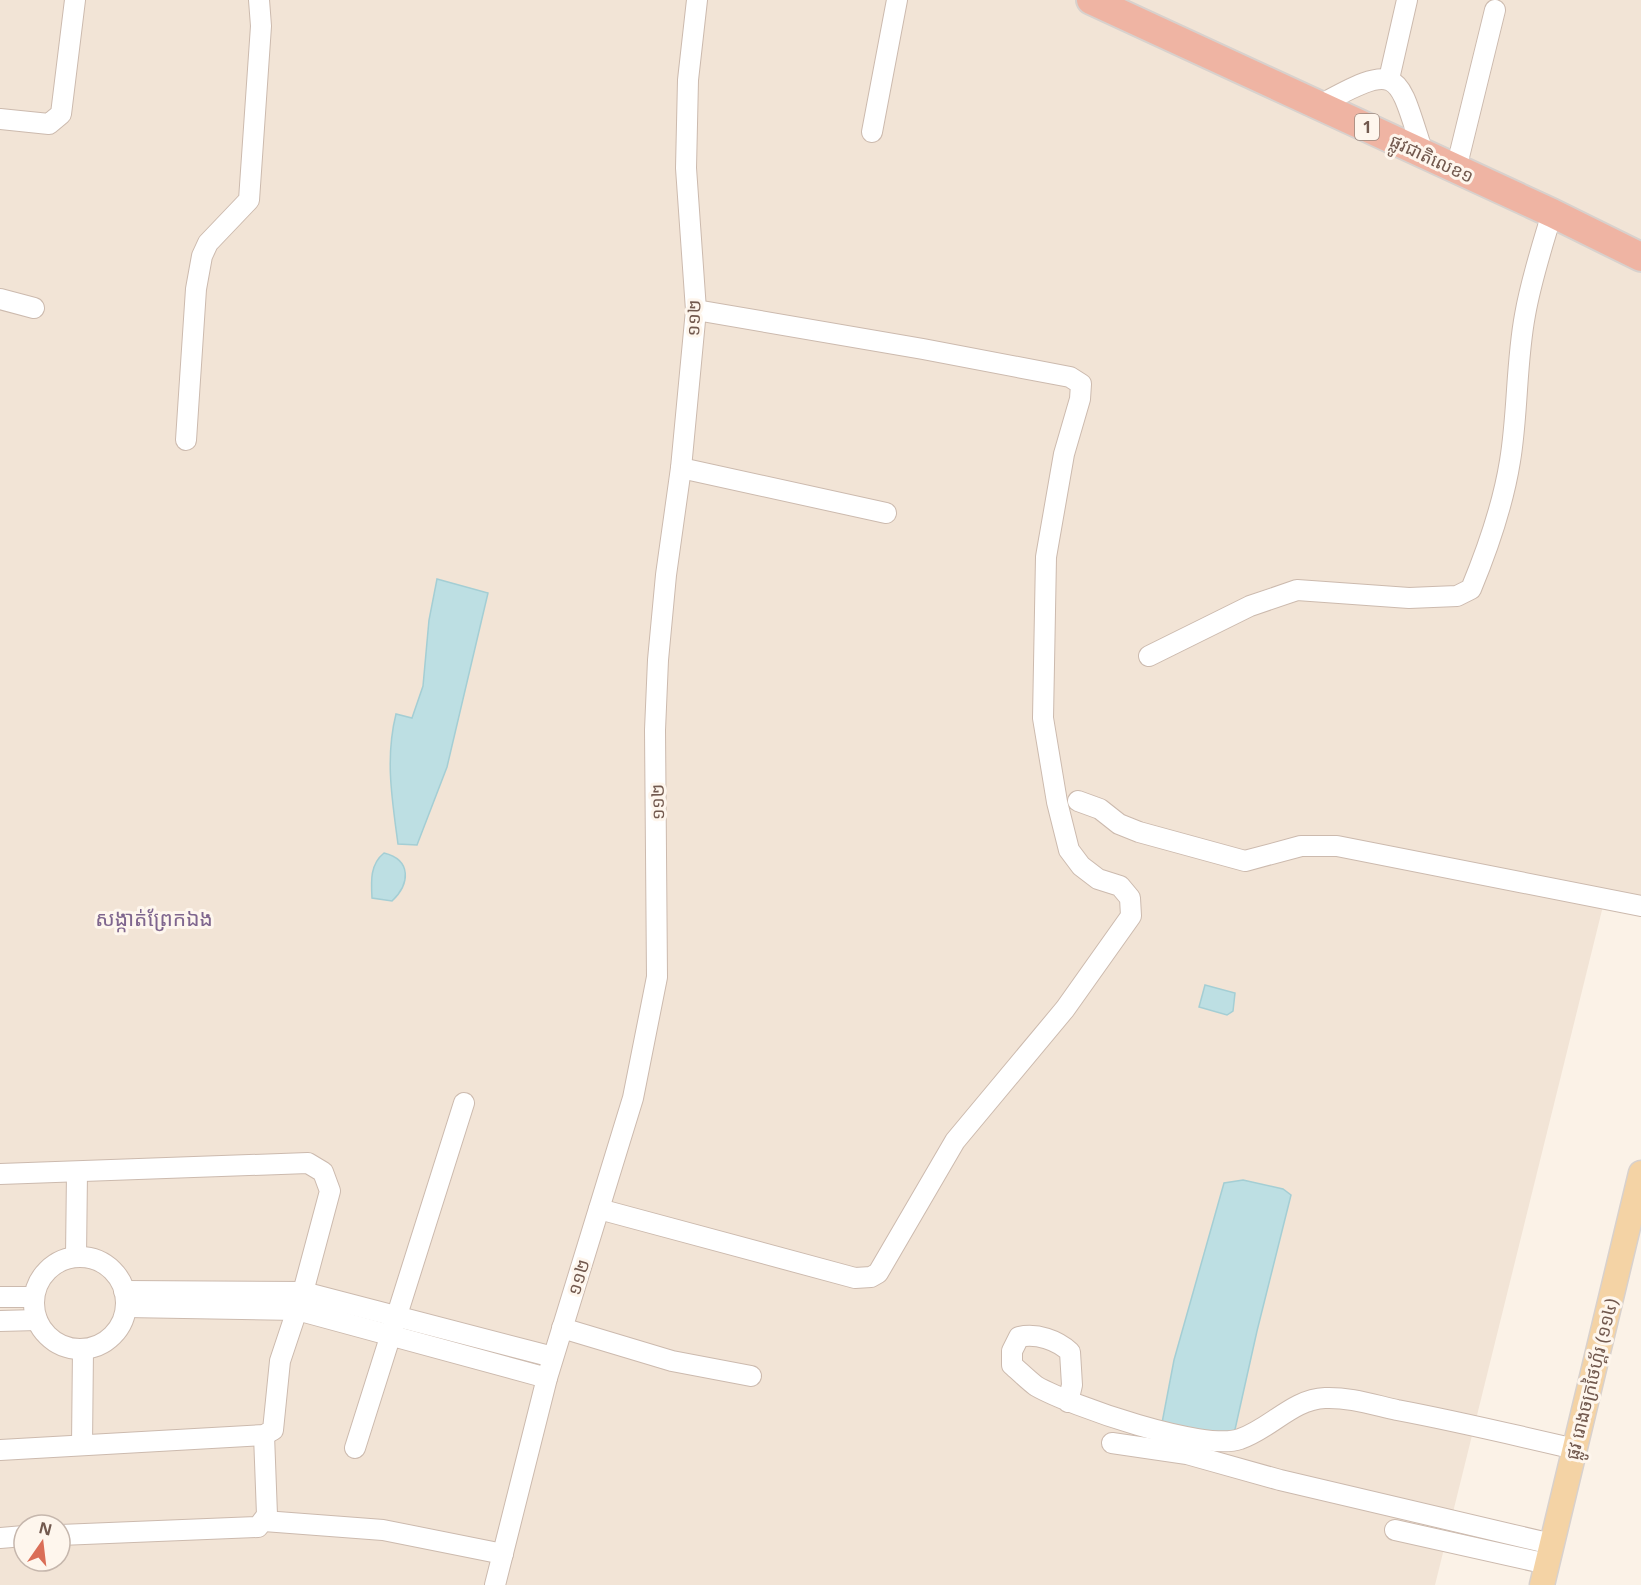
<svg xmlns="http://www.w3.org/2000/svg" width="1641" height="1585" font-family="'Noto Sans','Noto Sans Khmer',sans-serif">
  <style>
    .residential { fill: #f2e4d6; fill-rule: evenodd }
    .water { fill: #bddfe3; stroke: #a4ced4; stroke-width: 1.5 }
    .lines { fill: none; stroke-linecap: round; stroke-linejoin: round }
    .minor-casing { stroke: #ccbaae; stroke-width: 22 }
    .major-casing { stroke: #d8d1cd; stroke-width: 27 }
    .highway-casing { stroke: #d8d1cd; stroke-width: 32 }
    .minor { stroke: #fff; stroke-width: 20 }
    .major { stroke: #f4d3a5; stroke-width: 24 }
    .highway { stroke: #efb4a3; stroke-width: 28 }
    .labels { text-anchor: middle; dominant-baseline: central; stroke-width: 6; stroke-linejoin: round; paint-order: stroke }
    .shield { fill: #fef6ed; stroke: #9c887e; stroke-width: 1.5 }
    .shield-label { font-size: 16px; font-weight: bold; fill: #72594e }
    .street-label { font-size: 18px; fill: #72594e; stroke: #fef6ed }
    .quarter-label { font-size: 21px; fill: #7f668e; stroke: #fef6ed }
  </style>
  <rect width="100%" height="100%" fill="#fbf2e7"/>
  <path class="residential" d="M0,0H1641V906L1605,898L1435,1585H0ZM24,1525H60V1561H24Z"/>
  <g class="water">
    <path d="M437,579L488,593L447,767L417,845L398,844C392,799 385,758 396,714L412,718L423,686L429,620Z"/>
    <path d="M384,853C412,860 410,884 392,901L372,898C371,881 370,864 384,853Z"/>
    <polygon points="1205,985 1235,993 1233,1011 1227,1015 1199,1007"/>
    <polygon points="1243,1180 1283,1189 1291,1195 1257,1331 1234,1434 1226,1435 1162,1423 1174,1360 1224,1183"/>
  </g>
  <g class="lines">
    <g class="minor-casing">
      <g id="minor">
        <polyline points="1389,79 1407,0"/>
        <path d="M1320,105C1401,60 1397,72 1423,153"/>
        <polyline points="0,119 49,124 61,114 75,0"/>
        <polyline points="872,132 897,0"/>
        <polyline points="1456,169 1495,10"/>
        <polyline points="0,299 34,308"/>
        <polyline points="186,440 196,289 202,256 208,243 249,200 261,26 259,0"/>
        <polyline points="681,468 886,513"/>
        <path d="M1149,656L1250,606L1297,590L1409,598L1457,596L1471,589C1488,548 1503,505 1510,461C1518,413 1516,363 1525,315C1531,280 1542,247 1552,213"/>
        <polyline points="1078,801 1100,809 1119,824 1139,832 1245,861 1301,846 1337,846 1641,906"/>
        <polyline points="0,1174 308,1163 323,1172 330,1191 303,1292 280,1361 273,1430 264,1435 0,1450"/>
        <polyline points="599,1209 855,1278 871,1277 878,1273 955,1141 1065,1009 1131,916 1130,898 1120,886 1098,879 1081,866 1069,850 1057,802 1043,718 1046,557 1064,454 1080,399 1081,384 1070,377 923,349 696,310"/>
        <circle cx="80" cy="1303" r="46"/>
        <polyline points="76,1257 77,1172"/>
        <polyline points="124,1291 303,1292 553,1357"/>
        <polyline points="0,1297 33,1297"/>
        <polyline points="126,1307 297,1310 547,1378"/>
        <polyline points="0,1321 37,1320"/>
        <polyline points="562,1328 672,1361 751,1376"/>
        <path d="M1068,1402L1072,1385L1070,1352C1057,1340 1037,1333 1019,1337L1012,1351V1365C1020,1372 1028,1380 1036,1386C1071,1406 1204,1452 1240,1439C1270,1429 1293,1399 1325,1398C1349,1397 1374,1405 1397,1410C1456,1421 1515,1435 1575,1449"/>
        <polyline points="1112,1443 1187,1454 1280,1480 1552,1544"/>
        <polyline points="82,1445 83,1349"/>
        <polyline points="355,1448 464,1103"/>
        <polyline points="264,1521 383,1530 503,1554"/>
        <polyline points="1395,1530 1547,1564"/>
        <polyline points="60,1535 258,1527 267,1515 264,1435"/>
        <polyline points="0,1538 24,1536"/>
        <polyline points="495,1585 547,1378 633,1098 657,977 655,730 658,660 666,575 681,468 696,310 686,168 688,80 697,0"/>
      </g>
    </g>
    <g class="major-casing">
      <polyline id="major" points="1542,1585 1641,1173"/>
    </g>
    <g class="highway-casing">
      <polyline id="highway" points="1091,0 1552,213 1641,257"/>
    </g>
    <use href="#minor" class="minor"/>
    <use href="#major" class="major"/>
    <use href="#highway" class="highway"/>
  </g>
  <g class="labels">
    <rect class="shield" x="1355" y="114" width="24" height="26" rx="4.5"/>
    <g class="shield-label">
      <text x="1367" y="127">1</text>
    </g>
    <g class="street-label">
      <text transform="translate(1432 158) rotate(25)">ផ្លូវជាតិលេខ១</text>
      <text transform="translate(693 318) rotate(-88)">១១២</text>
      <text transform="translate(657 802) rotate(-91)">១១២</text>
      <text transform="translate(578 1277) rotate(-73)">១១២</text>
      <text transform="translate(1591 1379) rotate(-76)">ផ្លូវ រោងចក្រថៃហ្គ័រ (១១៤)</text>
    </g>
    <g class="quarter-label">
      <text x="154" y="918">សង្កាត់ព្រែកឯង</text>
    </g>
  </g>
  <g transform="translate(42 1543) rotate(14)"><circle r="28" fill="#fef6ed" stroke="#c6b7ad" stroke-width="1.5"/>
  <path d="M0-4.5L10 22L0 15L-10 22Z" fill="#da6e57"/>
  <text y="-9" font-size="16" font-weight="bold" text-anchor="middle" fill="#72594e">N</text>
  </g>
</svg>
